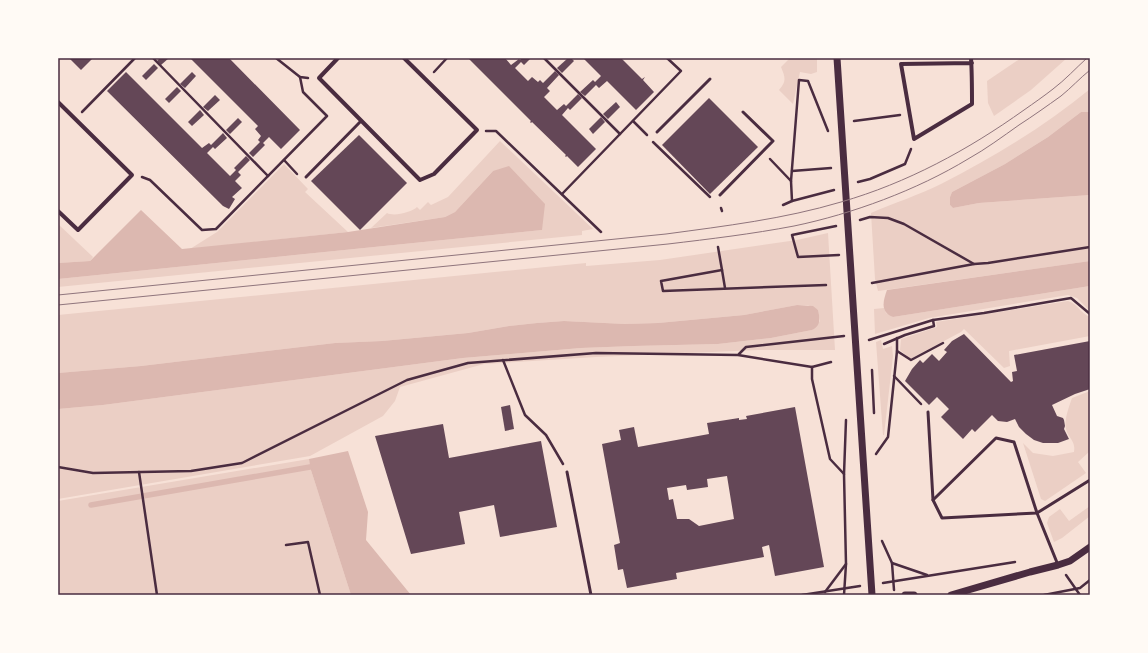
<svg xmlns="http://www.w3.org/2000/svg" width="1148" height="653" font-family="'Zilla Slab',serif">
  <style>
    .green { fill: #ebcfc5 }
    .water { fill: #dcb8b0 }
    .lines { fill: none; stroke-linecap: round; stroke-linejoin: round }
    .stream { stroke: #dcb8b0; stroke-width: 5.5 }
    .building { fill: #644757; fill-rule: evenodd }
    .path { stroke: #4a2c40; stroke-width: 2.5 }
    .service { stroke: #4a2c40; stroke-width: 3 }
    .minor { stroke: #4a2c40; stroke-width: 4 }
    .tertiary { stroke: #4a2c40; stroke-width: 7 }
    .tram { stroke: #8f747c; stroke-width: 1 }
    .neatline { fill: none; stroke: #4a2c40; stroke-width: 1.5 }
  </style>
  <rect width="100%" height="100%" fill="#f7e1d7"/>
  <g class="green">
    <path d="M790,58H817V72L811,74L800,72L793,104L779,90C787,81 785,77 781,67Z"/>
    <polygon points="1021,58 1067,58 1031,90 994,116 988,103 987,81"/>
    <path d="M1090,89V112H1081L1048,137L1005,164L952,192L950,197V205L953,208L979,203L1090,195V261L878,291L875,279L871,213C894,203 919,195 941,184C994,157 1045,126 1090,89Z"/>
    <path d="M500,141L593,229L582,231V235L58,287V279L542,230L493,171L455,212L445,217L371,228L387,213C394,217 412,212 417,207L420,210L428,202L431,205L448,197Z"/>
    <polygon points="284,164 308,189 305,192 348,232 190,249 217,232"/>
    <polygon points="58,224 93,257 90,261 58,263"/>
    <polygon points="828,233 835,350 758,350 596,357 484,364 400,387 395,401 383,416 310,456 58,499 58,409 103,405 463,358 581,348 634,346 718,344 771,338 812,330 820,321 818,310 808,305 797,305 744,315 658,323 625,324 564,321 537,323 509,326 468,333 382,341 335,343 141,366 58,373 58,315 586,263 586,266 660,260 797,240"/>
    <polygon points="1090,286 1090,311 1077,298 1068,295 929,318 875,334 874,309 884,308 886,313 893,317"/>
    <path d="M1068,301C1077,303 1081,314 1090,317V336L1009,351L1010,366L1004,368L964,329L961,332L910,359L900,350L901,339L937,327L936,322Z"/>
    <polygon points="881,340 883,349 892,346 893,356 884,435 883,435 876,342"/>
    <path d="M1090,391V451L1078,462L1086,473L1045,501L1041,499L1023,443L1033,453L1053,456L1074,452C1076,441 1068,438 1066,429C1064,419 1069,407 1072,398Z"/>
    <polygon points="309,459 310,467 351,595 58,595 58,501"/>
    <polygon points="1090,506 1090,516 1062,538 1054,542 1047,523 1049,517 1060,509 1069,521"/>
  </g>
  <g class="water">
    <polygon points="1081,112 1090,112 1090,195 979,203 953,208 950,205 950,197 952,192 1005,164 1048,137"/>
    <polygon points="509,166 545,204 542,230 58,279 58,263 90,261 141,210 182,249 348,232 445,217 455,212 493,171"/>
    <path d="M1090,261V286L893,317C880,312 883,301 887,290Z"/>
    <path d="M797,305L813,306L818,310C820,318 821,326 812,330L771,338L718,344L634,346L581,348L463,358L103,405L58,409V373L141,366L335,343L382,341L468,333L509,326L537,323L564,321L625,324L658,323L744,315Z"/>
    <polygon points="348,451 368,512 366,540 411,595 351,595 310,467 309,459"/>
  </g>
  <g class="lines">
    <polyline class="stream" points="91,505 310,467"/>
  </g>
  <g class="building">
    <polygon points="69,58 93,58 81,70"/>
    <polygon points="160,58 169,58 161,65 157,61"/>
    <polygon points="190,58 229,58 300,130 281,149 269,137 263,143 265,145 253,157 249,153 260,142 258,140 261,136 255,129 258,126"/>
    <polygon points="468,58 505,58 511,65 519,59 520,60 522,58 531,58 524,65 521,62 515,68 528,81 532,77 538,82 540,80 543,83 555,71 559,75 547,88 550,91 544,97 557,110 564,104 566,106 578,94 582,98 570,110 568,108 562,115 596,149 578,167 567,156 566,157 565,156 566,155 532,122 531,123 530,122 531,121"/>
    <polygon points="568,58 571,58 574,61 562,73 557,68"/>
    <polygon points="583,58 621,58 642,79 645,77 643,80 654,92 636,110 607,81 599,88 596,85 585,96 580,92 593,80 595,82 601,76"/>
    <polygon points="154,64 158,68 146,80 142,76"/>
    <polygon points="126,72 202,148 209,143 211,145 223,133 227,138 215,149 213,147 207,153 230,176 236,170 234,168 246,156 250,160 238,172 241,175 235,181 242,188 232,197 235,199 229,209 223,206 107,91"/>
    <polygon points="192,72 196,76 185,88 180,84"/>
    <polygon points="177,87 181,91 169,103 165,99"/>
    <polygon points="215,95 220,100 208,111 203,107"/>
    <polygon points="709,98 758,147 710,194 662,145"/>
    <polygon points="616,102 620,107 608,119 603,114"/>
    <polygon points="200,110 204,115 192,126 188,122"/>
    <polygon points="601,117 605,122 593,134 589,129"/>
    <polygon points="238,118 242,122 230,134 226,130"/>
    <polygon points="359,135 407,183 360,230 311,181"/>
    <polygon points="964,334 1011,382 1013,381 1012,372 1017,371 1014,355 1090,341 1090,389 1075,394 1052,405 1057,416 1063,418 1064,420 1065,426 1064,429 1069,439 1058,443 1043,443 1034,440 1026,434 1019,427 1015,419 1007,422 998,421 992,415 975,432 972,429 963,439 941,417 949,409 937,397 929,405 905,381 912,369 920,360 923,363 932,354 939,361 947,352 944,350 952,341"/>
    <polygon points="510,405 514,429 505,431 501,407"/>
    <path d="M795,407L824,567L775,576L769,545L762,547L764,557L676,573L677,579L627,588L623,569L618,570L614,545L620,543L602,444L621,440L619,430L634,427L638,447L709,434L707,423L739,418V420L747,419L746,416ZM727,476L734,519L699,526L689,519H677L673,499L669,500L667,488L686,485L687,490L708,487L707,479Z"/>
    <polygon points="443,424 449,458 541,441 557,527 500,537 494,505 459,512 465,544 411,554 375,436"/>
  </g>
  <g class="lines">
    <g class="path">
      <polyline points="153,58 268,176"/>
      <polyline points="276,58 300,77 308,78"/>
      <polyline points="544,58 620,134"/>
      <polyline points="434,72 447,58"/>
      <polyline points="82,112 135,58"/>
      <polyline points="633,121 647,135"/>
      <polyline points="854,121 900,115"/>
      <polyline points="486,131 496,131 601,232"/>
      <polyline points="828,131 808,81 799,80 791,181 792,201 834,190"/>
      <polyline points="653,142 710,197"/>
      <polyline points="770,159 791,181"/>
      <polyline points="284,160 297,174"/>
      <polyline points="792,171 831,168"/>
      <polyline points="142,177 150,180 202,230 216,229 327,116 303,92 300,77"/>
      <polyline points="858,182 870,179 905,164 911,149"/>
      <polyline points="562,194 681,71 667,58"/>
      <polyline points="783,205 792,201"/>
      <polyline points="721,208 722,211"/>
      <polyline points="860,220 870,217 888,218 904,224 974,264"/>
      <polyline points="836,226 792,235 798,257 839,255"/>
      <polyline points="718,247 722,270 661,281 663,291 826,285"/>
      <polyline points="722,270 725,288"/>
      <polyline points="872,283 974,264 988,263 1090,247"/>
      <polyline points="869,340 933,320 984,313 1071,298 1090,314"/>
      <polyline points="884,344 905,335 934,326 933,320"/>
      <polyline points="897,351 911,360 943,343"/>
      <polyline points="739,354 746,347 844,336"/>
      <polyline points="503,360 525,415 546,435 563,464"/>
      <polyline points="812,367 812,379 830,459 844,474"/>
      <polyline points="872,370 874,413"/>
      <polyline points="894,376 921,404"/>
      <polyline points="876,454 888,437 897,351 897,338"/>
      <polyline points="58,467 93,473 191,471 242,463 407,380 468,363 596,353 738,355 812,367 831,362"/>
      <polyline points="139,472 157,595"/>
      <polyline points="882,541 892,563 894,590"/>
      <polyline points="286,545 308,542 320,595"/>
      <polyline points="892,563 927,575"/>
      <polyline points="1066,575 1080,595"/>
      <polyline points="883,583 1015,562"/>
      <polyline points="825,592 846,564"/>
      <polyline points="802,595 860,586"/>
      <polyline points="844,595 846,564 844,474 846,420"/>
      <polyline points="1044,595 1080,588 1090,580"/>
    </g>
    <g class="service">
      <polyline points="657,132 710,79"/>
      <polyline points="306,177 361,121"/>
      <polyline points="720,195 773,141 743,112"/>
      <polyline points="928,412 933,500 942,518 1037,513 1090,480"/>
      <polyline points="567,472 591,595"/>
      <polyline points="933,500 996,438 1014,442 1037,513 1058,565"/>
    </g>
    <g class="minor">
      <polyline points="338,58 319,78 420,180 434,174 477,130 404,58"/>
      <path d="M971,58C972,73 972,88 972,104L914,139L901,64L972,63"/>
      <polyline points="58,102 132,175 78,230 58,211"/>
    </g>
    <g class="tertiary">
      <polyline points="837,58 872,595"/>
      <polyline points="905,595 914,595"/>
      <polyline points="951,595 1030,572 1058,565 1070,561 1090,547"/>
    </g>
    <g class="tram">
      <path d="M58,295L666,234C725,226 784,219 841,202C907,183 968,150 1024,110C1034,103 1044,96 1053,89C1065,80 1076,68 1087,58"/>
      <path d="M58,305L668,244C710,239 752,234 794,226C852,214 917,190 968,159C986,149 1002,137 1019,125C1033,116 1047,106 1061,96C1071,88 1080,78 1090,70"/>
    </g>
  </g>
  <rect width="1148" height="653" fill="none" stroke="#fffaf5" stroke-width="118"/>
  <rect x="59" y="59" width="1030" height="535" class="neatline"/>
</svg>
